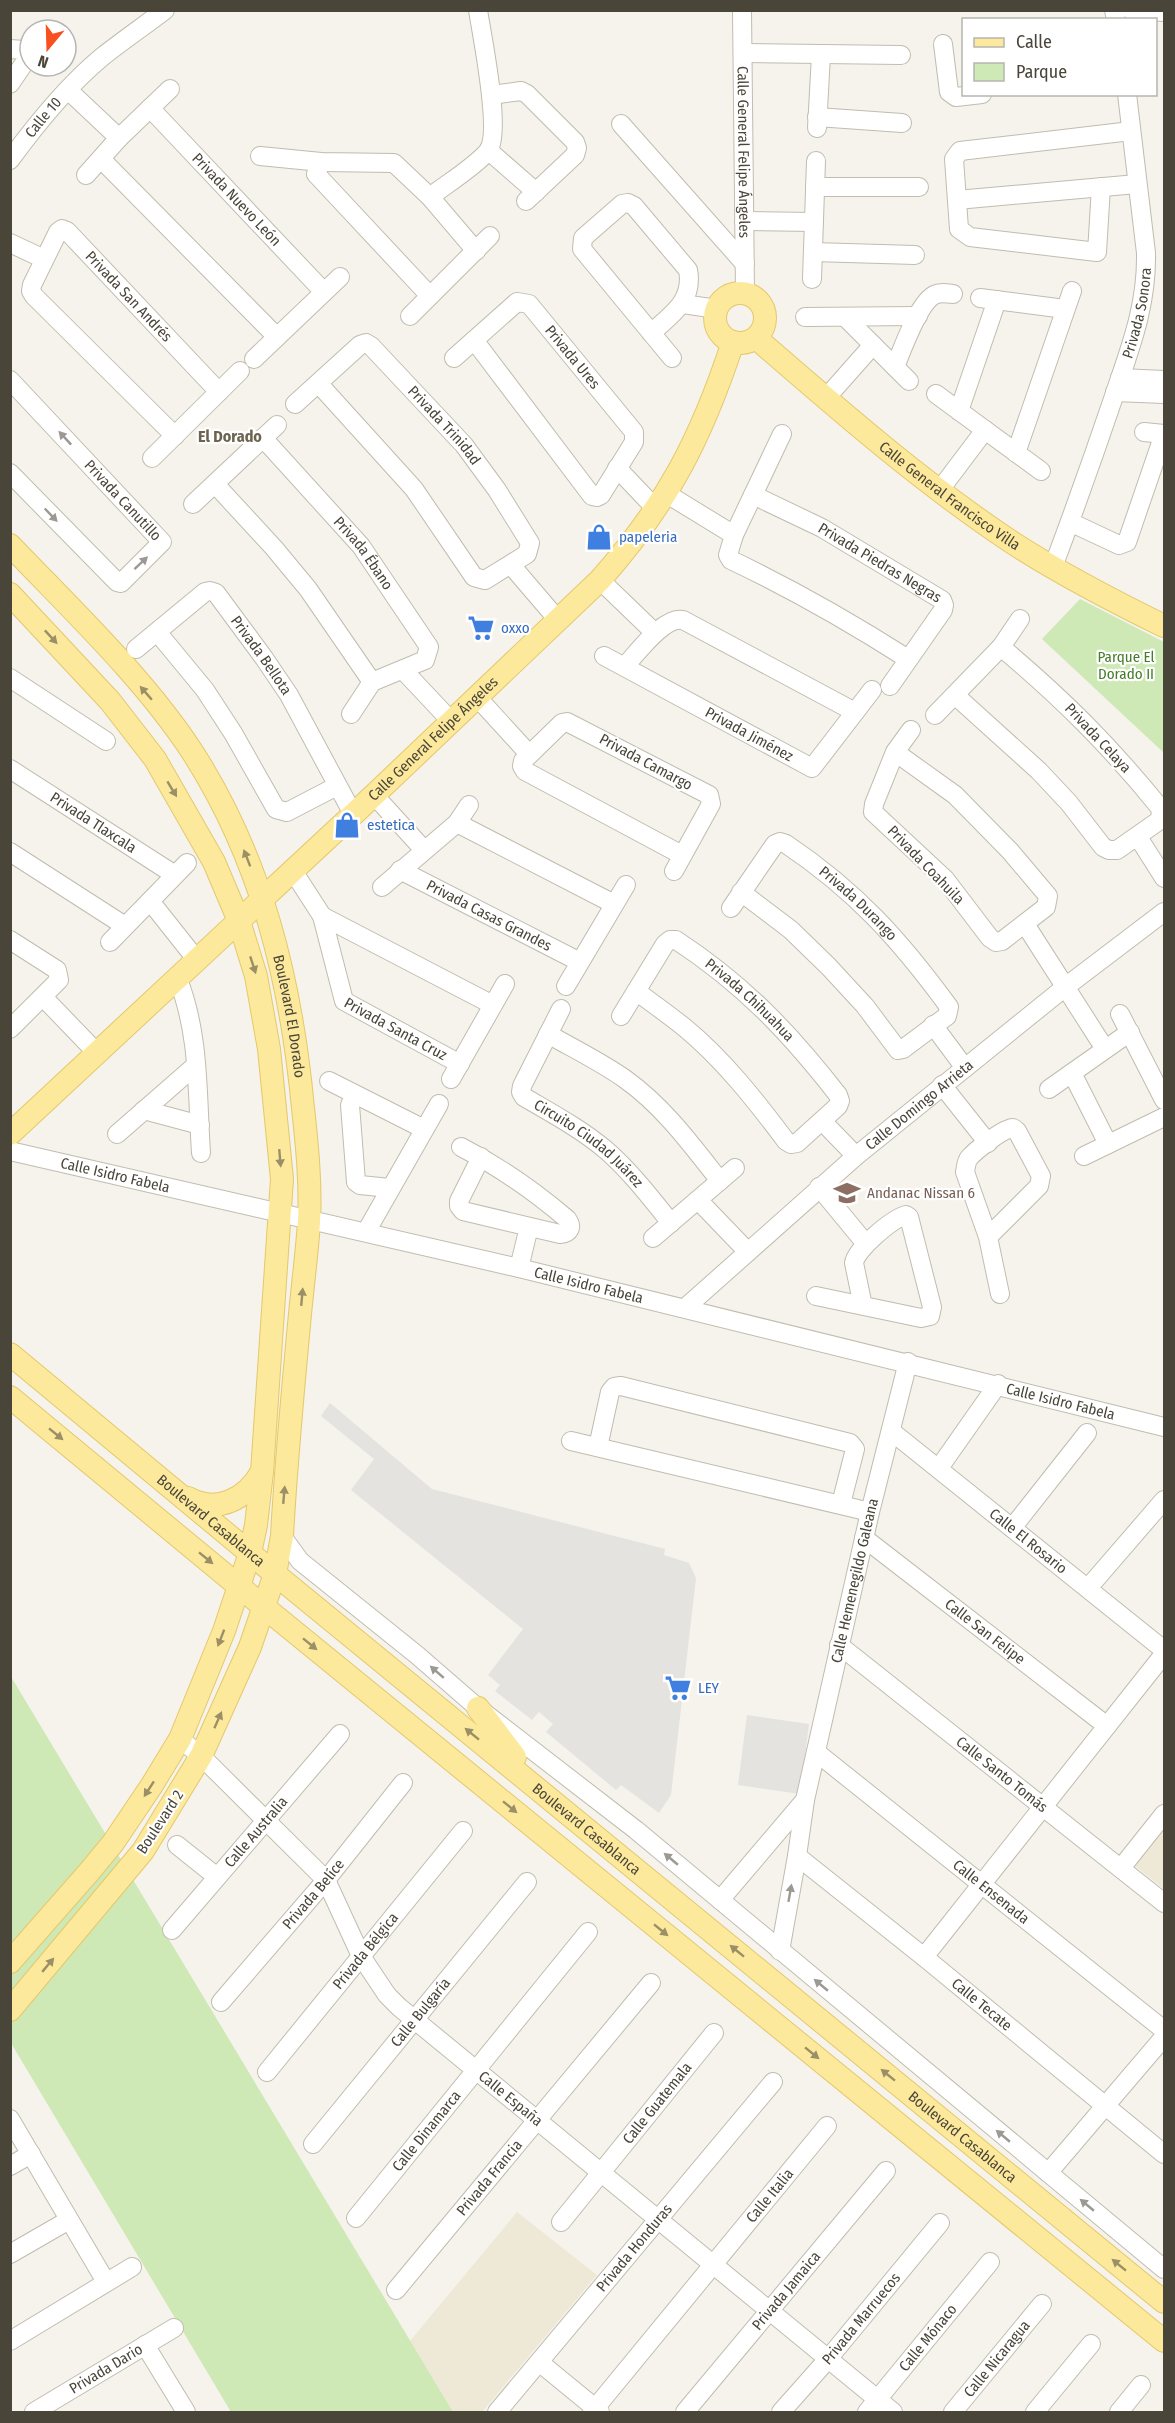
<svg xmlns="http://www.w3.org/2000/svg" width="1175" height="2423" font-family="'Fira Sans Condensed',sans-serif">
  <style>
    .education { fill: #eee9d6 }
    .green { fill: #cee9b5 }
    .parking { fill: #e4e3df }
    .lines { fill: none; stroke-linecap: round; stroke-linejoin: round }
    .minor-casing { stroke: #c1bcae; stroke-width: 20 }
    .major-casing { stroke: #e4c86b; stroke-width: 24 }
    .minor { stroke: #fff; stroke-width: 18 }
    .major { stroke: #fde99c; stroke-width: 22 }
    .oneway { fill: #9b9992 }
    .oneway2 { fill: #9b8f66 }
    .labels { text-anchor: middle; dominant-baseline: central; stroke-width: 4.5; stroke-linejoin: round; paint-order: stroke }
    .street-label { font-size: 15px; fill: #4a4539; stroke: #fff }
    .shop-label { font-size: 15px; fill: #366cbe; stroke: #fff; text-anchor: start }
    .park-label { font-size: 15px; fill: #447d2b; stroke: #fff }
    .education-label { font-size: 15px; fill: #785e54; stroke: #fff; text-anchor: start }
    .neighbourhood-label { font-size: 16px; font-weight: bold; fill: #6d6350; stroke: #fff }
  </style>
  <rect width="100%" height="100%" fill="#f5f3eb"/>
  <g class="education">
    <polygon points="1164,1826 1164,1889 1134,1865"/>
    <polygon points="517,2212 597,2275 482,2412 453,2412 410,2341"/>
  </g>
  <g class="green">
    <polygon points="1080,599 1164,642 1164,753 1042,639"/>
    <polygon points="10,1675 453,2412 231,2412 11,2043"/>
  </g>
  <g class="parking">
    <polygon points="330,1403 432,1489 665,1549 664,1555 689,1563 696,1578 671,1795 659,1813 621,1785 616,1790 546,1732 553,1724 539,1712 532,1720 495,1691 500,1685 488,1675 523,1629 351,1490 374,1459 321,1416"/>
    <polygon points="747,1715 809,1724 800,1794 738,1785"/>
  </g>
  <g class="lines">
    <g class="minor-casing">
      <g id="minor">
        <path id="s1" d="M742,10L745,293"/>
        <polyline points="1114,10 1116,20"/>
        <polyline points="1131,10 1164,12"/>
        <polyline points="943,44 949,92 956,97 982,94"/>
        <polyline points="10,49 24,50 27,54 27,59 10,84"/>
        <polyline points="743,53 901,55"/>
        <polyline points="68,90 119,138"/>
        <polyline points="491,95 521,91 527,94 575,142 577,148 575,155 526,201"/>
        <path id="s2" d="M150,108L324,292"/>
        <polyline points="817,117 902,123"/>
        <polyline points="621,124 745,264"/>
        <polyline points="817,128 821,55"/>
        <polyline points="489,151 536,192"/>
        <polyline points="260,156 321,162 394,163 430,197 476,251"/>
        <polyline points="101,159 277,337"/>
        <path id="s3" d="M10,160C37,123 67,86 102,57C122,41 144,26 165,10"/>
        <polyline points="321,162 316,174 430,296"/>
        <polyline points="86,175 119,138 170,89"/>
        <polyline points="815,187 919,187"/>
        <polyline points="1101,187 1097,252 970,237 959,229 954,159 960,151 1131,131"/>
        <path d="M430,197C445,185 476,166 488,151C502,132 482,37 478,10"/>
        <polyline points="957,200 1137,184"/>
        <polyline points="744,221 814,222"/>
        <polyline points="10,243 44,259"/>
        <polyline points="813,252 915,255"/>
        <polyline points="812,279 816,161"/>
        <polyline points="980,298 1065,309"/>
        <polyline points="683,304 717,309"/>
        <polyline points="410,316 490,236"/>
        <polyline points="805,317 918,316"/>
        <polyline points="845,317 909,381"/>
        <path d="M651,333C671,315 694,301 688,270L634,206L628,203L622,204L583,238L582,249L672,358"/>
        <path id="s4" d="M454,358L517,302L529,304L634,432V442L601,495L597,497L592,496L474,340"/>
        <polyline points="254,359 340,277"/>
        <path d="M895,367C902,350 918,304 934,295C940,292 946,293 953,294"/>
        <polyline points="1120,378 1164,380"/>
        <path id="s5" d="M10,380L162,542L121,583L117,582L10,473"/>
        <polyline points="1115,392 1164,394"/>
        <polyline points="936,394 1041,471"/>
        <polyline points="826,398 873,345"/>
        <path id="s6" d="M295,404L360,345L366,343L371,346L464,445L497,490L530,543L527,554L485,580L474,577L414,489L318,383"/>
        <polyline points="959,411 997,300"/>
        <polyline points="1144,432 1164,434"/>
        <path d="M782,434L734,535L728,555L731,560C792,589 850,622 908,659"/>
        <path id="s7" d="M175,436L34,296L31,291L32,285L58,232L62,229L67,231L219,392"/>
        <path id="s8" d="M263,438L361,546L429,647L425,660L372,682L351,714"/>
        <polyline points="1016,453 1072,291"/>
        <polyline points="152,458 240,371"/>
        <polyline points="617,468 656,509"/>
        <polyline points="215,484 274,548 308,589 372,682"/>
        <polyline points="939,491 985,430"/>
        <polyline points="667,494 734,535"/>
        <path id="s9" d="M753,495L822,528L942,600L944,605L943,610L890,686"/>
        <polyline points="193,504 277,425"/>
        <polyline points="1070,522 1119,545 1127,542 1164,434"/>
        <polyline points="511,565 558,620"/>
        <path id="s10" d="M1053,567C1074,511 1094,455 1113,399C1130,348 1147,307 1146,253L1127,94"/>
        <polyline points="600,580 655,633"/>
        <polyline points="158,633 205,690 233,733 276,809 287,812 337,786"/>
        <path id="s11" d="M136,649L205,592L210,591L216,593L264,658L289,695L353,814"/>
        <path id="s12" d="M604,656L812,768L872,690"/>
        <path d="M625,666C638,652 664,616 683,620L855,712"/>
        <polyline points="403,670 451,721"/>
        <polyline points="10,678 106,741"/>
        <polyline points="476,696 529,754"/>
        <path d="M956,696L1039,771L1069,803L1103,847L1109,850H1117L1160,820L1161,809C1110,746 1063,699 1001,647"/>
        <polyline points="935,715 1001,647 1020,619"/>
        <polyline points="895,752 955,795 1010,851 1048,896 1046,907 1002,941 996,942 990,938 945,879 873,812 874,804 895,752 911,730"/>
        <path id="s13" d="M10,769L175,875"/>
        <polyline points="374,795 424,850"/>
        <polyline points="457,823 614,904"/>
        <polyline points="1138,837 1164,878"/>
        <polyline points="10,852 125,926"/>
        <path id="s14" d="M400,870L580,962"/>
        <path id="s15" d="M293,871L322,916L344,1001L460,1064"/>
        <polyline points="674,871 711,804 709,795 567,722 562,723 523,761 522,766 525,771 682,855"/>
        <polyline points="382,887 457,823 469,805"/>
        <polyline points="150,901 196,959"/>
        <path id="s16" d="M731,908L775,844L780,842L786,844C856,891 900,940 949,1007L947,1016L903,1049L898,1050L865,1006L829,967L791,930L741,892"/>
        <polyline points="322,916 493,1005"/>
        <polyline points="1025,924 1105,1049"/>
        <polyline points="10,940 57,970 59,980 10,1029"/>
        <polyline points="110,942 187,863"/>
        <path d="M177,977C200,1033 197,1094 201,1153"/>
        <polyline points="566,986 626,885"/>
        <polyline points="43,997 96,1052"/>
        <path id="s17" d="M561,1009L522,1086L521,1092L524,1097C553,1114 581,1129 606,1150C631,1172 651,1198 671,1223"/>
        <polyline points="1120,1014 1164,1100"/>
        <path id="s18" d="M621,1016L665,944L670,940H676C743,984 789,1032 838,1095L840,1101L838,1106L797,1143L791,1144L786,1141C756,1101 723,1059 684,1027C669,1015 652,1003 636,991"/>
        <polyline points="933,1025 965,1068"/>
        <path d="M548,1034C574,1049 601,1062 625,1079C663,1106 691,1144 720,1181"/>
        <polyline points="1072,1073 1108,1144"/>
        <polyline points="451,1079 505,984"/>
        <polyline points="329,1081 424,1129"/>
        <polyline points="942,1085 988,1143"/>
        <polyline points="1049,1089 1130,1032"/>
        <polyline points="355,1095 350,1105 356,1182 360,1185 390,1188"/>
        <polyline points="144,1110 200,1125"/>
        <polyline points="822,1121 856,1156"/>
        <polyline points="117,1134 196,1065"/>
        <path d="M461,1147C500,1167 534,1191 567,1219C573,1227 570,1233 560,1234L463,1211L459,1206V1201L481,1157"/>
        <path id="s19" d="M10,1151L519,1268L1164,1427"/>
        <polyline points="1084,1156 1164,1117"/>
        <polyline points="819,1187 866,1244"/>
        <polyline points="698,1200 748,1252"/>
        <polyline points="366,1232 439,1104"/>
        <path d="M988,1237L1039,1186L1041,1176L1017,1131C1014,1128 1013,1127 1009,1129C999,1132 976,1150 969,1158C966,1162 966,1167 965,1172L988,1237L1000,1294"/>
        <polyline points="653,1238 735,1168"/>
        <polyline points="519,1268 529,1227"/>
        <path d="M816,1296L921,1318L930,1316L932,1307L909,1217L906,1215C892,1219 856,1249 854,1263L863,1306"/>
        <path id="s20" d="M685,1308L856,1156L1064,988L1164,912"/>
        <path id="s21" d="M891,1431L1164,1650"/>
        <polyline points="571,1441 870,1512"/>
        <polyline points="598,1447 610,1392 614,1387 621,1386 850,1443 855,1449 841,1504"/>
        <polyline points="939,1468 998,1384"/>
        <polyline points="1012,1528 1087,1433"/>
        <polyline points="282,1536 300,1561 417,1655 478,1708 636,1830 1164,2269"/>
        <path id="s22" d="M864,1538L1107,1726"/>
        <polyline points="1088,1588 1164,1500"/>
        <path id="s23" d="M839,1645L1164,1903"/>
        <path id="s24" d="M180,1739L201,1756L326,1880L361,1956L387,1995L399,2007L893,2412"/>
        <path id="s25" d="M816,1752L1164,2030"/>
        <polyline points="177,1845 217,1877"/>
        <path id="s26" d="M797,1856L924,1957L1164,2154"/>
        <polyline points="1121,1868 1164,1814"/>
        <polyline points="720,1900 805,1800"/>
        <path id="s27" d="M172,1930L340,1734"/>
        <path id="s28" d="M780,1951L797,1856L805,1800L870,1512L908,1362"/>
        <polyline points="924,1957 1164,1654"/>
        <path id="s29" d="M221,2002L326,1880L403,1783"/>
        <path id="s30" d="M267,2072L463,1831"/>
        <polyline points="10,2119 106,2282"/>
        <path id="s31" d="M313,2144L527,1882"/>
        <polyline points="10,2166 31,2154"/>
        <polyline points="1048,2173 1164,2037"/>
        <path id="s32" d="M356,2218L588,1932"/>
        <path id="s33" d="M561,2222L714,2033"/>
        <polyline points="10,2254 69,2220"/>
        <path id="s34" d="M396,2290L651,1983"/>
        <polyline points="10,2341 132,2267"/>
        <polyline points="145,2345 186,2412"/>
        <polyline points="539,2362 600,2412"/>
        <path id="s35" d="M34,2412L174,2328"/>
        <path id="s36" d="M497,2412L773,2082"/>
        <path id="s37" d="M592,2412L827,2126"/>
        <path id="s38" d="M685,2412L886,2171"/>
        <path id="s39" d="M781,2412L828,2359L940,2223"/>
        <path id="s40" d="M867,2412L990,2262"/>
        <path id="s41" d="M953,2412L1042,2304"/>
        <polyline points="1035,2412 1091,2344"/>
        <polyline points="1119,2412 1141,2385"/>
      </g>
    </g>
    <g class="major-casing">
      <g id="major">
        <circle cx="740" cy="318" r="25"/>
        <path id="s42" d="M756,338C839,410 921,482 1013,543C1061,574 1113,601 1164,626"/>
        <path id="s43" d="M10,545C71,609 145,679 193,753C262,861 291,981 303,1108C307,1145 311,1184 309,1222C307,1252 303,1283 300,1314C293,1388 286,1462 282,1536L275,1574L250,1647L201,1756L143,1851L10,2010"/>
        <polyline points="10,594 110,701 155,759 214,862 239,921 256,976 269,1049 282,1179 262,1472 256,1525 250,1553 224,1631 180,1739 152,1785 113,1843 89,1872 10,1962"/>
        <path id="s44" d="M10,1134L374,795L600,580C668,503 701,439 733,342"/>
        <path id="s45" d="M10,1354L275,1574L1164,2302"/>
        <polyline points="10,1397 264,1607 1164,2341"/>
        <path d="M188,1498C217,1514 246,1499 261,1473"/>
        <polyline points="478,1708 515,1757"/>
      </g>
    </g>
    <use href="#minor" class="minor"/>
    <use href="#major" class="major"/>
  </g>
  <defs><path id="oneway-solid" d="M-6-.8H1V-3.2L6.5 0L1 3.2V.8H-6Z" transform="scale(1.5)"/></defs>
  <g class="oneway">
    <use href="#oneway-solid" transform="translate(65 438) rotate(-133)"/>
    <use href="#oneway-solid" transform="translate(51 515) rotate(46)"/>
    <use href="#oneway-solid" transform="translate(141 563) rotate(-43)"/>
    <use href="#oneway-solid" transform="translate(437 1672) rotate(-139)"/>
    <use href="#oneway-solid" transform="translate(671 1859) rotate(-140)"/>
    <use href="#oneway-solid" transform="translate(790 1893) rotate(-80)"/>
    <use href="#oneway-solid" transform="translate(821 1985) rotate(-140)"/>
    <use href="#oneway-solid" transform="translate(1003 2136) rotate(-140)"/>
    <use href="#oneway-solid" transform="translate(1087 2205) rotate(-140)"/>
  </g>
  <g class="oneway2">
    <use href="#oneway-solid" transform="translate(51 637) rotate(47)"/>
    <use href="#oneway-solid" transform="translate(146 693) rotate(-131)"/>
    <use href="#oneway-solid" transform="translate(172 789) rotate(59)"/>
    <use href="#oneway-solid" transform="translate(247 858) rotate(-111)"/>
    <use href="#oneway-solid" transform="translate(253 965) rotate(72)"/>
    <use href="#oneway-solid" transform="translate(280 1158) rotate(85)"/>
    <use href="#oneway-solid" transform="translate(302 1297) rotate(-85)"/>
    <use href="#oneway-solid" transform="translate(56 1434) rotate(39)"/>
    <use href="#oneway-solid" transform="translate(284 1495) rotate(-85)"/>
    <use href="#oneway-solid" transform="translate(206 1558) rotate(39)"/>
    <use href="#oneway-solid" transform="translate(221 1638) rotate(111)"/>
    <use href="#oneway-solid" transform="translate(310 1644) rotate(39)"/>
    <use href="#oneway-solid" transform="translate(218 1720) rotate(-66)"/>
    <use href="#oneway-solid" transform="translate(472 1734) rotate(-141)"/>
    <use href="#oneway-solid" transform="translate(149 1789) rotate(123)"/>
    <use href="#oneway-solid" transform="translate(510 1807) rotate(39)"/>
    <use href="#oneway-solid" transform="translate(661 1930) rotate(39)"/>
    <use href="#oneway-solid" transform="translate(737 1951) rotate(-141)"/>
    <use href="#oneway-solid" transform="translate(48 1965) rotate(-50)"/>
    <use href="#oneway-solid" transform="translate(812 2053) rotate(39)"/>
    <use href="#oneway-solid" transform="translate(888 2075) rotate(-141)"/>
    <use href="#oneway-solid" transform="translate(1119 2265) rotate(-141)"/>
  </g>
  <defs>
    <g id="shop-bare" transform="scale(2.07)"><path d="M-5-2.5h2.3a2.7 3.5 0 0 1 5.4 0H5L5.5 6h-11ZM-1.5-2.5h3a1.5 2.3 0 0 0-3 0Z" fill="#3f7fe0" stroke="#fff" stroke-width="2.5" paint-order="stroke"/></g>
    <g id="supermarket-bare" transform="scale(2.07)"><path d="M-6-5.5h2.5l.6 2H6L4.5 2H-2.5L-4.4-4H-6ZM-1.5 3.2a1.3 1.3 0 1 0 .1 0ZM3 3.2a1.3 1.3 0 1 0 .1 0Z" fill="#3f7fe0" stroke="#fff" stroke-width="2.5" paint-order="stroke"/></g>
    <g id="school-bare" transform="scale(2.07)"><path d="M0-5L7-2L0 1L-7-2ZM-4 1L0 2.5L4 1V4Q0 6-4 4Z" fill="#8d6e63" stroke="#fff" stroke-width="2.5" paint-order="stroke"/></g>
  </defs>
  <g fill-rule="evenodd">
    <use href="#shop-bare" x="599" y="537"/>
    <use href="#supermarket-bare" x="481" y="628"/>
    <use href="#shop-bare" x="347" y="825"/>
    <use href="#school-bare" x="847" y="1193"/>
    <use href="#supermarket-bare" x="678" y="1688"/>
  </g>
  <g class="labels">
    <g class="street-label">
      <text stroke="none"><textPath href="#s3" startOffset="54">Calle 10</textPath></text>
      <text stroke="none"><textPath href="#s1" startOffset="142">Calle General Felipe Ángeles</textPath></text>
      <text stroke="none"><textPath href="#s2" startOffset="126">Privada Nuevo León</textPath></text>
      <text stroke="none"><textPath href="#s7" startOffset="370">Privada San Andrés</textPath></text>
      <text stroke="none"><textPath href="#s10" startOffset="268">Privada Sonora</textPath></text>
      <text stroke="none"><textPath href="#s4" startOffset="165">Privada Ures</textPath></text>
      <text stroke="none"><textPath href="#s6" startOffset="208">Privada Trinidad</textPath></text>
      <text stroke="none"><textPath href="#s42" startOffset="250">Calle General Francisco Villa</textPath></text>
      <text stroke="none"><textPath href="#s5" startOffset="165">Privada Canutillo</textPath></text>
      <text stroke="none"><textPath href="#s8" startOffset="153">Privada Ébano</textPath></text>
      <text stroke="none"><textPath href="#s9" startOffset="144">Privada Piedras Negras</textPath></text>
      <text stroke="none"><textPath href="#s11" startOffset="178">Privada Bellota</textPath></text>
      <text stroke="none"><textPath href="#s12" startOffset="165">Privada Jiménez</textPath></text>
      <text transform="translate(1098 738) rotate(47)">Privada Celaya</text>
      <text stroke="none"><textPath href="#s44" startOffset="579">Calle General Felipe Ángeles</textPath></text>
      <text transform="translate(646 762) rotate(28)">Privada Camargo</text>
      <text stroke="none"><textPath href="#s13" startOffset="99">Privada Tlaxcala</textPath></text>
      <text transform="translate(926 865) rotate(46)">Privada Coahuila</text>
      <text stroke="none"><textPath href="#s16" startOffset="183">Privada Durango</textPath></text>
      <text stroke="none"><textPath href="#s14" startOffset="100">Privada Casas Grandes</textPath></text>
      <text stroke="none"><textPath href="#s18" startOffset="192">Privada Chihuahua</textPath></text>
      <text stroke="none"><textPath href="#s43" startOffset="560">Boulevard El Dorado</textPath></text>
      <text stroke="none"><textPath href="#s15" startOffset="200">Privada Santa Cruz</textPath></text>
      <text stroke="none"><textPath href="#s20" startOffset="310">Calle Domingo Arrieta</textPath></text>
      <text stroke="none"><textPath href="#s17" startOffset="178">Circuito Ciudad Juárez</textPath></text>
      <text stroke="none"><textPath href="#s19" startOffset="108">Calle Isidro Fabela</textPath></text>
      <text stroke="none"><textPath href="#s19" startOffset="594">Calle Isidro Fabela</textPath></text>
      <text stroke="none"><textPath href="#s19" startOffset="1080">Calle Isidro Fabela</textPath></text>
      <text stroke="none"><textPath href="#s45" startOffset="261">Boulevard Casablanca</textPath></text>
      <text stroke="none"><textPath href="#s21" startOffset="176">Calle El Rosario</textPath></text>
      <text stroke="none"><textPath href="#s28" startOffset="378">Calle Hemenegildo Galeana</textPath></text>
      <text stroke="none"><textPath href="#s22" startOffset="153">Calle San Felipe</textPath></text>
      <text stroke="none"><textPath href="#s23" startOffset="208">Calle Santo Tomás</textPath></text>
      <text transform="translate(160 1822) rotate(-57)">Boulevard 2</text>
      <text stroke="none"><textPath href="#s45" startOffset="747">Boulevard Casablanca</textPath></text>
      <text stroke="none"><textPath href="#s27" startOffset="129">Calle Australia</textPath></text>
      <text stroke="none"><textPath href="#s25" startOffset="224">Calle Ensenada</textPath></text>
      <text stroke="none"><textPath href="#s29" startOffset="142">Privada Belíce</textPath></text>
      <text stroke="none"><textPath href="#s30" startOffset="156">Privada Bélgica</textPath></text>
      <text stroke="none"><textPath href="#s26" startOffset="237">Calle Tecate</textPath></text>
      <text stroke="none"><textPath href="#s31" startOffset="170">Calle Bulgaría</textPath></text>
      <text stroke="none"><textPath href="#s24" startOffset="495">Calle España</textPath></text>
      <text stroke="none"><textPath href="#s33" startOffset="153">Calle Guatemala</textPath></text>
      <text stroke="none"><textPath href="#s32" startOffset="112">Calle Dinamarca</textPath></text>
      <text stroke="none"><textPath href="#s45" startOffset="1233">Boulevard Casablanca</textPath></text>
      <text stroke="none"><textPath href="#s34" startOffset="146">Privada Francia</textPath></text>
      <text stroke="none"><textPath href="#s37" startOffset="280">Calle Italia</textPath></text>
      <text stroke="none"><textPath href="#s36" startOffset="214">Privada Honduras</textPath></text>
      <text stroke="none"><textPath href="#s38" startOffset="158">Privada Jamaica</textPath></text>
      <text stroke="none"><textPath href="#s39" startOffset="123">Privada Marruecos</textPath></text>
      <text stroke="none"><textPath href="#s40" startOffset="96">Calle Mónaco</textPath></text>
      <text stroke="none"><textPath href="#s41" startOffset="69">Calle Nicaragua</textPath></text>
      <text stroke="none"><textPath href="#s35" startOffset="84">Privada Dario</textPath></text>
    </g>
    <g class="shop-label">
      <text x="619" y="537">papeleria</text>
      <text x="501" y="628">oxxo</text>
      <text x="367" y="825">estetica</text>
      <text x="698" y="1688">LEY</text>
    </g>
    <g class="park-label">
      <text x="1126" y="657">Parque El<tspan x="1126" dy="17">Dorado II</tspan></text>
    </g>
    <g class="education-label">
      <text x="867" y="1193">Andanac Nissan 6</text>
    </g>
    <g class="neighbourhood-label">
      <text x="230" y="436">El Dorado</text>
    </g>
  </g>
  <rect width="1175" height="2423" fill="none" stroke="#4a4539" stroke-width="24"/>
  <rect x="962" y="18" width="195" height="78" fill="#ffffff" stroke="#b7b5b0" stroke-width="1.5"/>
  <rect x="974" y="38" width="30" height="9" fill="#fde99c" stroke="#b7b5b0" stroke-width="1.5"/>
  <text x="1016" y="48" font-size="18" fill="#4a4539">Calle</text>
  <rect x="974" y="63" width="30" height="18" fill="#cee9b5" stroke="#b7b5b0" stroke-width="1.5"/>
  <text x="1016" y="78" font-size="18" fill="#4a4539">Parque</text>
  <g transform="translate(48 48) rotate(199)"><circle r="28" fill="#ffffff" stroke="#b7b5b0" stroke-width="1.5"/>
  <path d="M0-4.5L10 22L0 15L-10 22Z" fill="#f8501f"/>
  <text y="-9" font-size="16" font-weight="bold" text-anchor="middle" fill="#4a4539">N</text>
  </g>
</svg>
